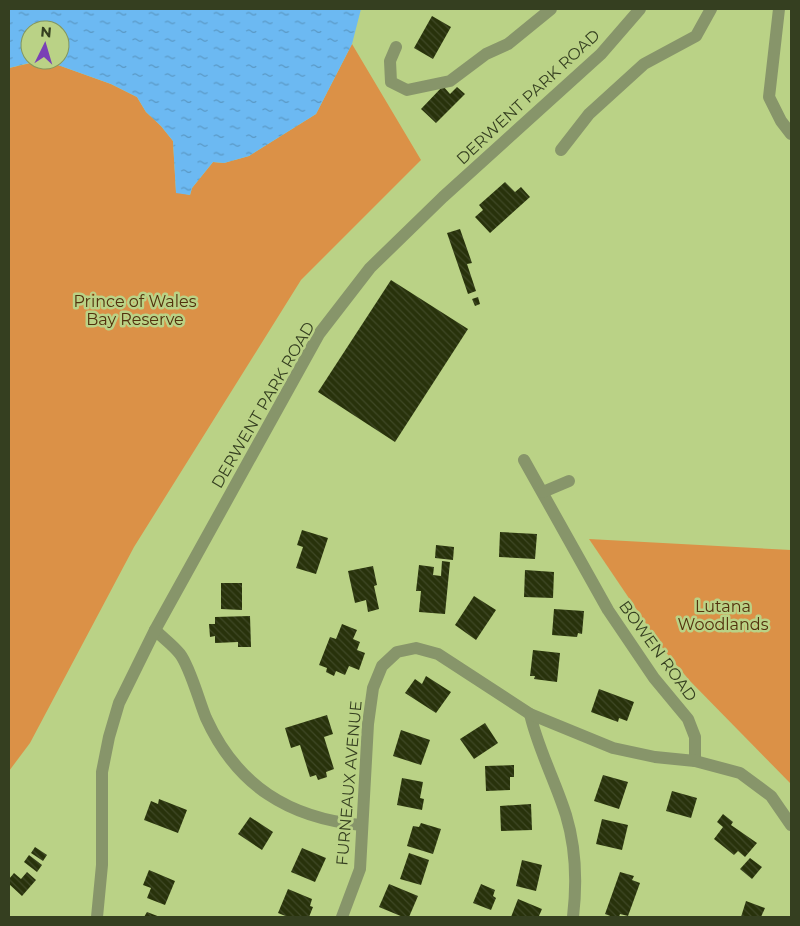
<svg xmlns="http://www.w3.org/2000/svg" width="800" height="926" font-family="Montserrat,sans-serif">
  <style>
    .park { fill: #db9147 }
    .water { fill: url(#water-ripples) }
    .building { fill: url(#building-back-hatch) }
    .lines { fill: none; stroke-linecap: round; stroke-linejoin: round }
    .minor { stroke: #87956a; stroke-width: 12 }
    .labels { text-anchor: middle; dominant-baseline: central; stroke-width: 5; stroke-linejoin: round; paint-order: stroke }
    .street-label { font-size: 16px; fill: #353f20; stroke: #bad286 }
    .park-label { font-size: 16px; fill: #52310d; stroke: #bad286 }
  </style>
  <defs>
    <pattern id="water-ripples" width="26" height="14" patternUnits="userSpaceOnUse" patternTransform="scale(1.25)"><rect width="26" height="14" fill="#6cb9f2"/><path d="M2 4q2-2 4 0t4 0M15 11q2-2 4 0t4 0" fill="none" stroke="#5a98c4"/></pattern>
    <pattern id="building-back-hatch" width="6" height="6" patternUnits="userSpaceOnUse" patternTransform="scale(1.25)"><rect width="6" height="6" fill="#28320b"/><path d="M-1 5l2 2M0 0l6 6M5-1l2 2" fill="none" stroke="#3f4826"/></pattern>
  </defs>
  <rect width="100%" height="100%" fill="#bad286"/>
  <g class="park">
    <polygon points="352,44 421,160 301,280 134,547 30,743 9,771 9,68 44,60 111,84 137,97 146,112 161,126 173,141 176,192 190,195 192,188 213,162 224,163 249,156 316,114"/>
    <polygon points="589,539 791,550 791,784 690,681 664,650"/>
  </g>
  <polygon class="water" points="9,9 361,9 352,44 316,114 249,156 224,163 213,162 192,188 190,195 176,193 173,141 161,126 146,112 137,97 111,84 44,60 60,60 60,30 30,30 30,60 41,60 9,68"/>
  <g class="building">
    <polygon points="432,16 451,27 433,59 414,48"/>
    <polygon points="443,86 450,94 457,87 465,94 436,123 421,109"/>
    <polygon points="505,182 515,192 521,187 530,197 490,233 475,217 483,210 479,205"/>
    <polygon points="460,229 472,263 467,264 476,291 468,294 447,233"/>
    <polygon points="391,280 468,329 395,442 318,392"/>
    <polygon points="478,297 480,304 475,306 472,299"/>
    <polygon points="302,530 328,538 316,574 296,568 303,547 297,545"/>
    <polygon points="500,532 537,534 535,559 499,557"/>
    <polygon points="436,545 454,547 453,560 435,558"/>
    <polygon points="442,561 450,562 445,614 419,612 421,591 416,591 419,565 434,567 433,575 441,576"/>
    <polygon points="373,566 377,585 374,586 379,609 368,612 366,600 355,603 348,571"/>
    <polygon points="525,570 554,572 553,598 524,597"/>
    <polygon points="221,583 242,583 242,610 221,609"/>
    <polygon points="474,596 496,610 476,640 455,625"/>
    <polygon points="554,609 584,611 582,634 578,633 577,637 552,635"/>
    <polygon points="250,616 251,647 238,647 238,642 215,643 215,636 210,637 209,624 215,624 215,617"/>
    <polygon points="342,624 357,630 353,639 360,642 357,650 365,653 359,670 349,666 345,675 336,671 334,676 326,672 327,668 319,665 330,637 336,639"/>
    <polygon points="533,650 560,653 557,682 534,679 535,676 530,676"/>
    <polygon points="426,676 451,692 436,713 405,693 415,679 422,684"/>
    <polygon points="599,689 634,702 627,721 619,718 618,722 591,712"/>
    <polygon points="327,715 333,734 324,737 334,769 326,772 327,777 318,780 316,775 310,777 300,745 291,748 285,728"/>
    <polygon points="485,723 498,743 474,759 460,739"/>
    <polygon points="401,730 430,740 421,765 393,756"/>
    <polygon points="514,765 514,777 510,777 510,790 486,791 485,766"/>
    <polygon points="603,775 628,782 619,809 594,801"/>
    <polygon points="402,778 423,782 420,798 424,799 422,810 397,805"/>
    <polygon points="672,791 697,798 691,818 666,811"/>
    <polygon points="159,799 187,810 178,833 144,820 151,801 158,804"/>
    <polygon points="531,804 532,830 501,831 500,806"/>
    <polygon points="723,814 733,822 731,825 757,843 745,857 738,851 734,855 714,839 723,827 717,822"/>
    <polygon points="250,817 273,832 262,850 238,834"/>
    <polygon points="602,819 628,825 622,850 596,844"/>
    <polygon points="421,823 441,829 433,854 407,846 413,826 419,827"/>
    <polygon points="35,847 47,855 43,861 31,853"/>
    <polygon points="302,848 326,858 315,882 291,872"/>
    <polygon points="409,853 429,860 421,885 400,879"/>
    <polygon points="29,855 42,865 37,872 24,862"/>
    <polygon points="750,858 762,867 752,879 740,869"/>
    <polygon points="522,860 542,865 536,891 516,886"/>
    <polygon points="149,870 175,881 165,905 147,898 151,888 143,885"/>
    <polygon points="27,872 36,880 22,896 9,884 9,879 14,873 21,879"/>
    <polygon points="620,872 634,876 632,880 640,883 628,916 620,914 619,917 613,917 605,914"/>
    <polygon points="389,884 418,896 409,917 403,917 379,907"/>
    <polygon points="481,884 495,890 493,896 496,898 491,910 473,903"/>
    <polygon points="288,889 312,899 310,906 313,907 309,917 288,917 278,913"/>
    <polygon points="518,899 542,909 539,916 542,917 511,917"/>
    <polygon points="746,901 765,908 761,917 741,917"/>
    <polygon points="147,912 160,917 144,917"/>
  </g>
  <g class="lines">
    <g class="minor">
      <polyline points="779,9 769,97 781,121 791,134"/>
      <polyline points="396,47 390,61 391,82 407,90 450,81 486,54 508,44 551,9"/>
      <polyline points="561,150 589,114 644,64 696,36 711,9"/>
      <polyline points="524,460 608,610 654,678 688,719 695,737 695,761"/>
      <polyline points="543,492 569,481"/>
      <path d="M155,630C163,638 173,645 180,654C190,667 199,701 206,718C237,786 289,818 361,825"/>
      <path d="M530,714C538,749 555,780 566,815C576,848 577,883 573,917"/>
      <polyline points="97,917 102,865 102,772 109,737 119,703 155,630 319,334 370,268 443,197 601,54 640,9"/>
      <polyline points="342,917 360,869 368,724 373,688 382,666 397,652 416,648 438,654 530,714 613,748 655,757 695,761 740,773 771,796 791,825"/>
    </g>
  </g>
  <g class="labels">
    <g class="street-label">
      <text transform="translate(528 97) rotate(-43)">DERWENT PARK ROAD</text>
      <text transform="translate(263 405) rotate(-60)">DERWENT PARK ROAD</text>
      <text transform="translate(658 651) rotate(54)">BOWEN ROAD</text>
      <text transform="translate(349 783) rotate(-85)">FURNEAUX AVENUE</text>
    </g>
    <g class="park-label">
      <text x="135" y="301">Prince of Wales<tspan x="135" dy="18">Bay Reserve</tspan></text>
      <text x="723" y="606">Lutana<tspan x="723" dy="18">Woodlands</tspan></text>
    </g>
  </g>
  <rect width="800" height="926" fill="none" stroke="#353f20" stroke-width="20"/>
  <g transform="translate(45 45) rotate(5)"><circle r="24" fill="#bad286" stroke="#85975d"/>
  <path d="M0-4L9 19L0 12L-9 19Z" fill="#7a40b6"/>
  <text y="-8" font-size="14" font-weight="bold" text-anchor="middle" fill="#353f20">N</text>
  </g>
</svg>
